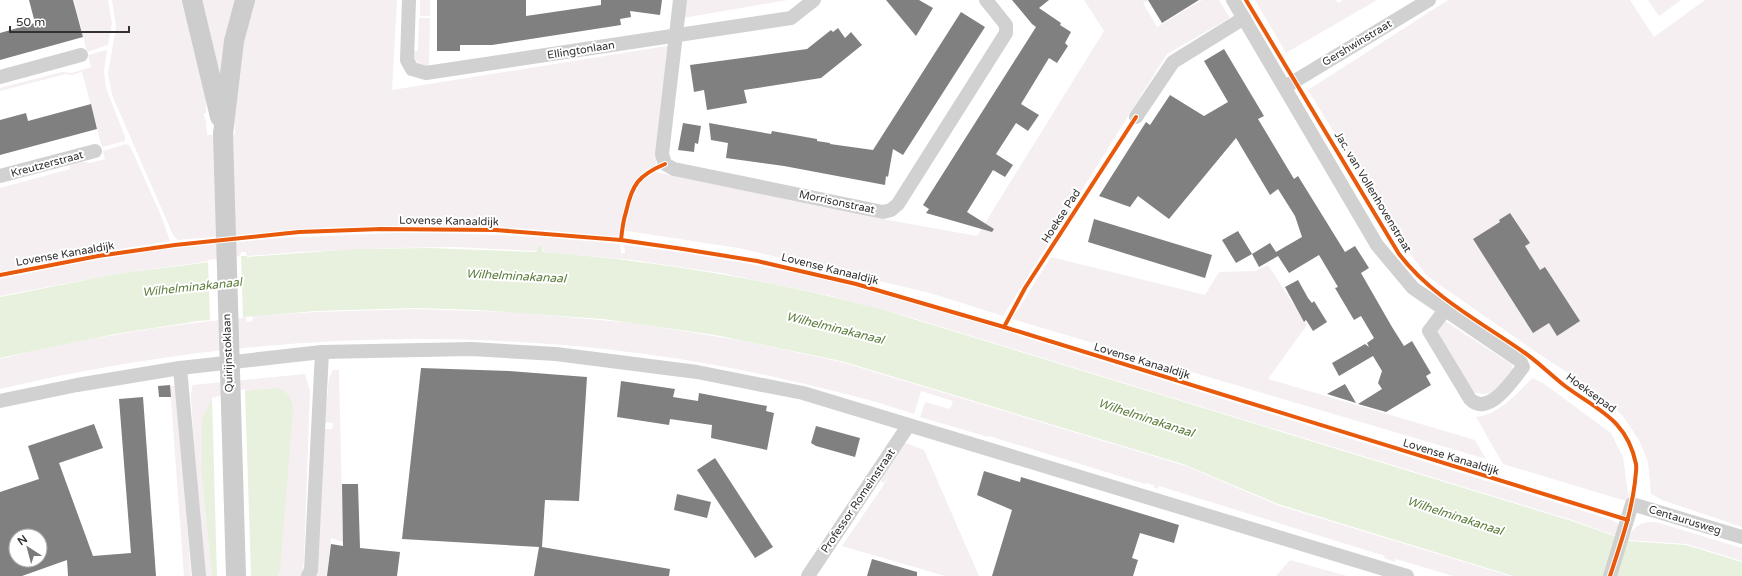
<svg xmlns="http://www.w3.org/2000/svg" width="1742" height="576" font-family="'Varela Round',sans-serif">
  <style>
    .green { fill: #f5eff2 }
    .water { fill: #e7f1de }
    .pier { fill: #fff }
    .building { fill: #808080; fill-rule: evenodd }
    .lines { fill: none; stroke-linecap: round; stroke-linejoin: round }
    .street { stroke: #d1d1d1; stroke-width: 14 }
    .secondary { stroke: #cdcdcd; stroke-width: 20 }
    .secondary-bridge { stroke: #cdcdcd; stroke-width: 20 }
    .cycleway-casing { stroke: #fff; stroke-width: 6 }
    .cycleway { stroke: #e8590c; stroke-width: 4 }
    .labels { text-anchor: middle; dominant-baseline: central; stroke-width: 4; stroke-linejoin: round; paint-order: stroke }
    .street-label { font-size: 11px; fill: #323232; stroke: #fff }
    .water-label { font-size: 12px; font-style: italic; fill: #5c7d3c; stroke: #fff }
  </style>
  <rect width="100%" height="100%" fill="#fff"/>
  <g class="green">
    <polygon points="74,0 108,0 112,23 108,45 87,52"/>
    <polygon points="112,0 188,0 206,99 206,113 203,114 206,121 207,135 235,134 234,106 250,0 397,0 392,90 673,45 655,172 867,213 877,218 977,236 1104,31 1084,0 1148,0 1143,3 1157,27 1202,0 1219,0 1230,18 1167,54 1003,316 930,293 738,248 620,230 618,237 544,230 496,227 496,223 489,223 489,227 391,226 333,227 178,240 173,235 112,95 108,73 116,27"/>
    <polygon points="201,0 237,0 221,95"/>
    <rect x="420" y="0" width="10" height="16"/>
    <polygon points="683,0 788,0 683,18"/>
    <polygon points="1255,0 1336,0 1338,3 1343,0 1377,0 1286,53"/>
    <polygon points="1448,0 1630,0 1654,37 1705,0 1742,0 1742,527 1662,500 1651,494 1648,462 1639,440 1622,415 1596,391 1539,354 1427,276 1404,246 1308,90"/>
    <polygon points="1648,0 1681,0 1659,16"/>
    <polygon points="419,18 430,18 429,66 420,65 414,58 414,51 418,51"/>
    <polygon points="107,50 104,71 106,88 125,137 125,141 102,147 82,72 72,75 66,74 0,91 0,88 62,72 72,73 91,67 88,55"/>
    <polygon points="126,144 130,146 162,218 170,241 89,254 0,272 0,188 70,169 69,164 80,161 90,163 105,159 103,151"/>
    <path d="M395,233C471,233 545,236 620,244L621,253H625L624,245C691,253 756,264 822,279C874,291 925,307 976,322L1612,520L1617,523L1619,527L1616,536L1575,521L906,316L827,295L721,273L633,260L544,252L542,246H538L536,251L455,247L392,248L300,252L247,256L246,252H241L240,257L116,274L0,296V279L90,261L165,249L279,238Z"/>
    <polygon points="1051,257 1205,295 1219,272 1255,271 1268,265 1307,325 1268,379 1475,440 1486,459 1012,319"/>
    <path d="M415,309L511,312L633,323L744,341L841,362L1186,466L1277,505L1510,576H1453L1396,559L1395,562L1384,558L1385,556L1159,486L1158,489L1153,487L1154,485L1146,483L1145,484L989,436L988,437L920,417L925,402L950,409L953,401L921,391L914,414C867,398 819,387 770,376C516,321 253,329 0,389V359C81,339 163,325 246,317L247,322L252,321L253,316L316,312Z"/>
    <polygon points="1445,321 1511,364 1513,369 1496,392 1483,394 1472,392 1438,338 1437,329"/>
    <polygon points="333,370 339,370 343,542 331,538 327,576 312,576 325,429 332,429 333,423 325,422 329,378"/>
    <polygon points="305,374 310,391 304,561 302,576 278,576 280,571 272,388 245,391 202,418 201,470 212,576 202,576 191,397 192,385"/>
    <path d="M1532,378L1543,383L1611,433L1623,457L1629,502L1503,464L1476,417C1498,415 1518,393 1532,378Z"/>
    <polygon points="170,386 177,386 191,576 184,576"/>
    <polygon points="898,440 924,450 979,576 945,576 842,546 890,476 884,483 874,476"/>
    <path d="M1648,522H1656L1742,548V561L1687,544L1628,540C1631,530 1637,524 1648,522Z"/>
    <polygon points="1290,560 1347,576 1276,576"/>
  </g>
  <g class="water">
    <path d="M538,246H542L543,252C659,261 772,280 884,310L1575,522L1628,541L1686,545L1742,562V576H1513L1278,504L1183,464L841,361L715,335L603,319L478,310L415,308L316,311L198,321L115,334L0,358V297L116,274L241,258V256H247V257L356,249L431,248L536,252Z"/>
    <path d="M272,388C285,388 292,396 293,409L280,571L278,576H212L201,470L202,418L212,400L245,391Z"/>
  </g>
  <g class="pier">
    <polygon points="241,254 243,318 210,321 208,260 239,256"/>
    <polygon points="245,389 251,576 217,576 212,398"/>
  </g>
  <g class="building">
    <polygon points="29,0 73,0 83,37 0,60 0,33 35,23"/>
    <polygon points="437,0 526,0 526,16 601,5 601,0 662,0 660,15 630,11 631,17 620,19 621,25 492,45 460,45 460,51 437,51"/>
    <polygon points="886,0 919,0 933,8 916,36"/>
    <polygon points="1012,0 1049,0 1039,8 1061,23 1060,25 1071,32 1065,43 1068,46 1057,63 1049,58 1021,104 1039,115 1028,131 1016,123 996,154 1013,165 1005,177 993,170 967,212 994,229 992,232 926,213 929,209 923,205 1036,27 1032,24"/>
    <polygon points="1148,0 1199,0 1162,23"/>
    <polygon points="961,12 985,27 903,155 893,149 888,177 886,176 885,185 784,166 726,158 728,143 711,140 709,123 771,134 772,131 817,139 817,141 830,143 830,144 873,150"/>
    <polygon points="838,28 845,38 851,32 862,45 821,78 744,90 747,103 707,110 704,90 694,92 690,65 807,49 831,30 833,32"/>
    <polygon points="1224,49 1264,116 1258,119 1294,179 1298,176 1345,252 1355,246 1369,268 1361,273 1392,327 1404,346 1412,341 1431,373 1426,376 1431,385 1386,412 1358,404 1382,389 1378,383 1382,371 1373,356 1339,376 1332,363 1365,344 1369,347 1367,343 1374,338 1361,316 1354,320 1335,288 1338,287 1319,255 1289,273 1278,256 1259,267 1252,254 1270,243 1276,252 1302,237 1295,216 1278,189 1270,195 1236,138 1169,219 1138,196 1130,207 1099,196 1146,122 1150,125 1170,95 1204,116 1228,102 1204,61"/>
    <polygon points="91,104 97,129 0,155 0,120 26,113 28,121"/>
    <polygon points="683,123 701,126 698,144 695,143 694,152 678,150"/>
    <polygon points="1510,213 1530,243 1525,246 1540,270 1545,267 1580,321 1557,336 1549,323 1533,333 1473,239 1500,222 1499,220"/>
    <polygon points="1094,219 1212,255 1205,278 1088,242"/>
    <polygon points="1238,231 1252,254 1236,263 1222,240"/>
    <polygon points="1298,280 1308,298 1312,303 1314,301 1327,322 1313,331 1306,320 1304,322 1285,287"/>
    <polygon points="421,368 509,371 587,377 579,501 545,500 542,547 670,569 669,576 534,576 539,547 402,539"/>
    <polygon points="621,381 675,389 673,397 698,401 699,393 767,406 766,411 774,413 767,450 711,438 712,425 670,419 669,425 617,417"/>
    <polygon points="1345,384 1356,403 1327,394"/>
    <polygon points="170,385 171,397 159,397 158,386"/>
    <path d="M143,397L156,576H68L67,560L22,576H0V492L39,479L28,446L94,424L103,448L59,463L93,556L131,553L119,399ZM16,536H40V560H16Z"/>
    <polygon points="816,426 860,438 855,457 816,446 811,443"/>
    <polygon points="715,458 773,547 755,558 697,470"/>
    <polygon points="984,471 1020,482 1021,477 1179,525 1174,543 1140,533 1132,558 1138,560 1133,576 992,576 1012,510 977,495"/>
    <polygon points="342,484 358,484 360,548 400,552 397,576 327,576 331,544 343,546"/>
    <polygon points="677,494 711,502 707,518 674,510"/>
    <polygon points="872,559 917,572 917,576 867,576"/>
  </g>
  <g class="lines">
    <g class="street">
      <polyline points="409,0 407,60 412,69 426,73 791,18 814,0"/>
      <polyline points="680,0 662,154 665,164 674,169 883,212 891,210 898,204 1006,33 1006,25 986,0"/>
      <path d="M1233,0L1377,245L1413,288L1520,361L1523,367C1513,380 1488,418 1470,399L1429,331L1445,310"/>
      <polyline points="0,77 81,55"/>
      <polyline points="1285,87 1429,0"/>
      <polyline points="1136,117 1173,62 1244,18"/>
      <polyline points="0,176 95,151"/>
      <polyline points="180,368 199,576"/>
      <polyline points="0,401 77,385 180,368 322,352 471,349 556,354 697,372 803,393 1407,576"/>
      <polyline points="308,576 311,570 322,352"/>
      <polyline points="808,576 908,426"/>
      <polyline points="1610,576 1632,504 1742,537"/>
    </g>
    <g class="secondary">
      <polyline points="192,0 220,117"/>
      <polyline points="223,134 234,41 245,0"/>
    </g>
    <polyline class="secondary-bridge" points="223,134 236,576"/>
    <g class="cycleway-casing">
      <g id="cycleway">
        <path d="M1246,0L1399,254C1432,297 1481,322 1525,353C1539,363 1551,375 1565,386C1597,410 1627,419 1636,464C1637,470 1635,477 1635,482C1631,515 1620,545 1610,576"/>
        <path d="M621,240C622,230 623,221 626,212C632,184 639,175 665,164"/>
        <polyline points="0,275 98,256 175,245 299,232 381,229 496,230 621,240 683,249 757,261 856,284 1004,327 1628,520"/>
        <polyline points="1004,327 1025,288 1136,117"/>
      </g>
    </g>
    <use href="#cycleway" class="cycleway"/>
  </g>
  <g class="labels">
    <g class="street-label">
      <text transform="translate(1357 43) rotate(-31)">Gershwinstraat</text>
      <text transform="translate(581 50) rotate(-9)">Ellingtonlaan</text>
      <text transform="translate(47 164) rotate(-15)">Kreutzerstraat</text>
      <text transform="translate(1373 192) rotate(59)">Jac. van Vollenhovenstraat</text>
      <text transform="translate(837 202) rotate(12)">Morrisonstraat</text>
      <text transform="translate(1061 216) rotate(-57)">Hoekse Pad</text>
      <text transform="translate(449 221) rotate(1)">Lovense Kanaaldijk</text>
      <text transform="translate(65 254) rotate(-10)">Lovense Kanaaldijk</text>
      <text transform="translate(830 269) rotate(14)">Lovense Kanaaldijk</text>
      <text transform="translate(228 353) rotate(-92)">Quirijnstoklaan</text>
      <text transform="translate(1142 361) rotate(17)">Lovense Kanaaldijk</text>
      <text transform="translate(1591 393) rotate(36)">Hoeksepad</text>
      <text transform="translate(1451 457) rotate(17)">Lovense Kanaaldijk</text>
      <text transform="translate(858 501) rotate(-56)">Professor Romeinstraat</text>
      <text transform="translate(1685 520) rotate(17)">Centaurusweg</text>
    </g>
    <g class="water-label">
      <text transform="translate(516 276) rotate(3)">Wilhelminakanaal</text>
      <text transform="translate(192 287) rotate(-6)">Wilhelminakanaal</text>
      <text transform="translate(835 328) rotate(14)">Wilhelminakanaal</text>
      <text transform="translate(1146 418) rotate(18)">Wilhelminakanaal</text>
      <text transform="translate(1455 516) rotate(18)">Wilhelminakanaal</text>
    </g>
  </g>
  <g transform="translate(28 548) rotate(324)"><circle r="19" fill="#ffffff" stroke="#adadad"/>
  <path d="M0-3L7 15L0 10L-7 15Z" fill="#7a7a7a"/>
  <text y="-6" font-size="11" font-weight="bold" text-anchor="middle" fill="#323232">N</text>
  </g>
  <path d="M10 26v6h119v-6" fill="none" stroke="#323232" stroke-width="2"/>
  <text x="16" y="26" font-size="12" fill="#323232" stroke="#ffffff" stroke-width="3" paint-order="stroke">50 m</text>
</svg>
